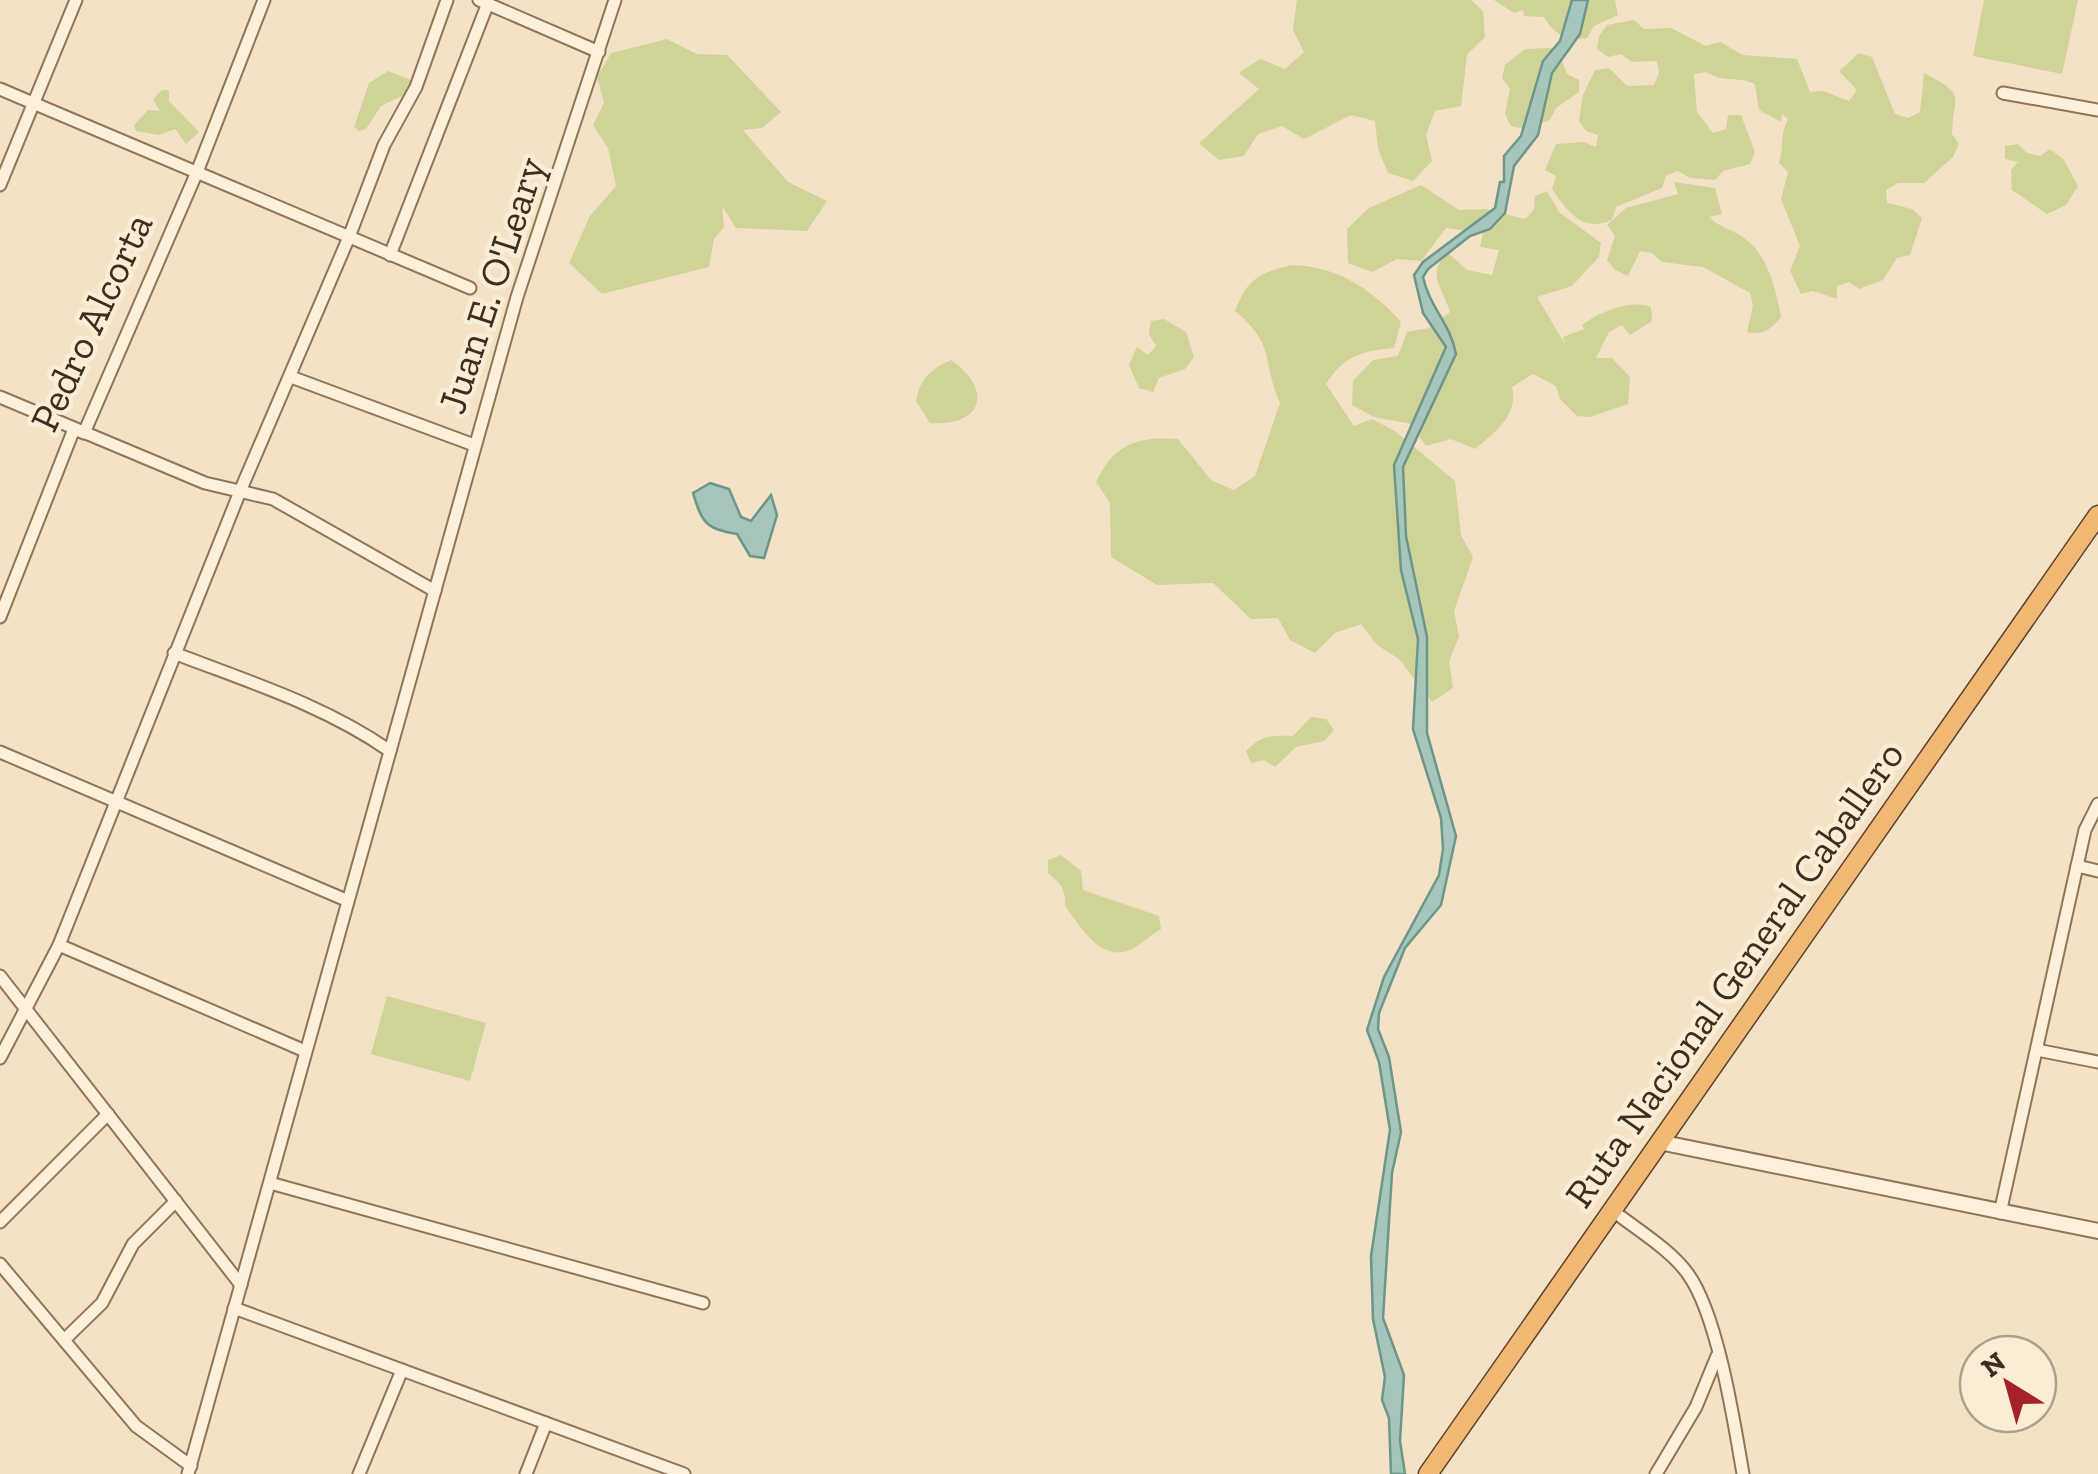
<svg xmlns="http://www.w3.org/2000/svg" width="2098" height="1474" font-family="'Zilla Slab',serif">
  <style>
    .green { fill: #cfd397 }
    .water { fill: #a7c6bb; stroke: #6c9689; stroke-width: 2.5 }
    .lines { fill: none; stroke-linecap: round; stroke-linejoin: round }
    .minor-casing { stroke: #917358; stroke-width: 15 }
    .tertiary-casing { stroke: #917358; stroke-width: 18 }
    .trunk-casing { stroke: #5e412d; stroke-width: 21 }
    .minor { stroke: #fcf0da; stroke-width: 11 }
    .tertiary { stroke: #fcf0da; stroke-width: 14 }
    .trunk { stroke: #f2b974; stroke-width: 18 }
    .labels { text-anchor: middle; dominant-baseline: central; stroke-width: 9; stroke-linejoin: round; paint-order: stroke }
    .street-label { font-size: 40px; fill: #3f2c1e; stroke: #f9edd6 }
  </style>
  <rect width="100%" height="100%" fill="#f3e2c5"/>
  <g class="green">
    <polygon points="1297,0 1471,0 1483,11 1485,37 1467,55 1461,106 1435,111 1426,135 1432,161 1413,181 1388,173 1378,149 1375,121 1351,115 1304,139 1282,126 1258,134 1244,156 1219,160 1199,143 1259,89 1239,73 1260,59 1285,69 1304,52 1293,30"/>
    <path d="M1494,0H1615L1618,15L1594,26L1587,38C1567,41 1554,35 1544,17L1524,16L1523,10L1514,13Z"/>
    <polygon points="1984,0 2078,0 2062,74 1973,56"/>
    <path d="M1634,20L1644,29L1671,28L1706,46L1720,42L1743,55L1797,59L1810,92L1823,91L1849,101L1857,90L1839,71L1859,53L1872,57L1895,114L1908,118L1920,112L1924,73C1968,96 1953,93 1952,134L1959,144L1953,157L1924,183H1898L1886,190L1887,203L1912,209L1922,218L1910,255L1897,258L1883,280L1859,289L1849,282L1837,286V299L1813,291L1801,294L1790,271L1800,246L1781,199L1788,172L1779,163C1784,146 1780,134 1788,119L1782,114L1781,122L1759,110L1755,84C1738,76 1723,83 1706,72L1694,74L1697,112L1713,133L1726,129L1728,115H1741L1755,152L1750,164L1723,171L1715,180L1690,178L1678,171L1666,176L1662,188L1616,207L1612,220C1582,233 1568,212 1552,189L1556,176L1545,170L1556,144L1584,142L1596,147L1598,135L1586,131L1579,121L1583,95L1595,70L1609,68L1627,86L1654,85L1659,73L1657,61L1632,62L1621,54L1608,57L1597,49L1599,36L1607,25Z"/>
    <polygon points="667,39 697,54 727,55 781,112 762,128 743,130 788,182 827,201 807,231 736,228 722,206 724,227 714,239 709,267 602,294 569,263 590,216 616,186 608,148 593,125 604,103 597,77 611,53"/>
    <polygon points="1571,47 1562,61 1567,74 1579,80 1579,92 1556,108 1550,120 1524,129 1511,126 1505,114 1510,89 1502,78 1505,65 1525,49"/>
    <polygon points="388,71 413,81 410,92 381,106 366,129 359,131 354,127 369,83"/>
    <polygon points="162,90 169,90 169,101 199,132 186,144 175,129 159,135 136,131 134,125 148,110 160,111 153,99"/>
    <polygon points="2018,144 2027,153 2040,156 2050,149 2064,160 2078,186 2066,205 2047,214 2012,190 2011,170 2018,162 2005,159 2005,146"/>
    <path d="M1674,182L1715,188L1722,214L1709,217C1720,228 1732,229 1744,238C1768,254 1776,291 1781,317C1771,330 1763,335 1747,332L1753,306L1750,293L1703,267L1662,262L1652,253L1640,251L1628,276L1615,270L1607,260L1615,236L1607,225L1626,208L1678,194Z"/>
    <path d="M1421,185L1459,210L1485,209L1525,219L1534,210L1535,196L1547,191L1559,212L1601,243L1599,257L1572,286L1537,297L1565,344L1563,337L1584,329L1582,325C1600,312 1630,299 1651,307L1652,321L1630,335L1622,325L1609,332L1596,358H1612L1630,377L1628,404L1590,417L1577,416L1560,399L1556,386L1533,374L1512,387C1519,415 1495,432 1475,449L1451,439L1426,446L1411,424L1374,417L1352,405L1353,381L1373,360L1398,356L1407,332L1429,328L1450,312C1443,289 1425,273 1448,253L1467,270L1492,275L1499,250L1480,247L1483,233L1446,228L1421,261L1397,259L1372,272L1348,263L1347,229L1369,208Z"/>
    <path d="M1291,265C1336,266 1371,288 1401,322L1394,348C1361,351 1344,356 1326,384L1354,426L1372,419L1395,431L1455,481L1461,535L1473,557L1454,611L1459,636L1449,661L1453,688L1432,702L1399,659L1377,645L1361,624L1335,633L1315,653L1290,640L1278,618L1251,619L1213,583L1157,585L1111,557L1110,503L1096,482C1114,444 1137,436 1178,439L1211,480L1234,490L1255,476L1280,403C1261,360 1277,346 1235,311C1248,278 1258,274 1291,265Z"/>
    <polygon points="1164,319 1186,332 1194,357 1185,369 1159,378 1153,392 1139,388 1129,365 1137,347 1148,355 1156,346 1149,334 1151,321"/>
    <path d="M951,360C995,391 981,427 930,423L916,401C920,379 931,369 951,360Z"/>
    <path d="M1311,717L1326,719L1334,730L1324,741L1296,747L1275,767L1264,760L1251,763L1246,751C1261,735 1272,735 1293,736Z"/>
    <path d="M1061,855L1081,871L1083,890L1159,916L1161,929C1150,935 1138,948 1127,951C1099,960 1079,924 1065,906C1066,890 1061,883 1048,873V860Z"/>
    <polygon points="387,996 486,1023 470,1081 371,1054"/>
  </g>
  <g class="water">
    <path d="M1572,0H1588L1580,34L1552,73L1538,135L1514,166L1505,213L1490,229L1470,236L1428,269L1423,277C1429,306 1451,325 1456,354L1403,467L1406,536L1427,637V733L1456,836L1441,905L1405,948L1379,1013L1378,1029L1389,1057L1401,1132L1392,1173L1383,1318L1404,1375L1400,1441L1405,1474H1391L1389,1418L1382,1400L1385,1377L1373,1319L1371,1256L1390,1130L1379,1062L1367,1030L1384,977L1439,875L1443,849L1441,818L1413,729L1418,639L1401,570L1394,465L1446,347L1423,313L1414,275L1423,262L1495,208L1500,182H1504V156L1521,136L1543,61L1560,41Z"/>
    <path d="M710,483L729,489L741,517L751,521L771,495L777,515L764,558L750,556L737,534C707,529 702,524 693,493Z"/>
  </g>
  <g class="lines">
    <g class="minor-casing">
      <g id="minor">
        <polyline points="479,0 599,52"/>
        <polyline points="0,89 470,288"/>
        <polyline points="2003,93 2098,110"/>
        <polyline points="0,185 76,0"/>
        <polyline points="390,255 488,3"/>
        <polyline points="291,377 474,445"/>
        <polyline points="0,397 205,483 273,499 435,591"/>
        <polyline points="0,617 74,429 84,433 197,172 264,0"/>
        <path d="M174,653C249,682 324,705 390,751"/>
        <polyline points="0,752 346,900"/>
        <polyline points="2077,866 2098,871"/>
        <polyline points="59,945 305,1051"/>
        <polyline points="0,976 241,1285"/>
        <polyline points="2037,1050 2098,1062"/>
        <polyline points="0,1058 59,945 241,489 349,237 384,145 416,87 447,0"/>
        <polyline points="270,1183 703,1303"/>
        <path d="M1612,1210C1636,1229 1670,1249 1688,1274C1718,1316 1734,1422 1743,1474"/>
        <polyline points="2000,1213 2085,830 2098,804"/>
        <polyline points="0,1222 108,1114"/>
        <polyline points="0,1264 136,1426 191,1466"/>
        <polyline points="234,1308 684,1474"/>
        <polyline points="64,1340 102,1303 133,1244 176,1201"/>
        <polyline points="188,1474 517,297 615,0"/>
        <polyline points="359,1474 402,1370"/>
        <polyline points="526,1474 546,1423"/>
        <polyline points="1656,1474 1696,1407 1717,1356"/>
      </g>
    </g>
    <g class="tertiary-casing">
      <polyline id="tertiary" points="1659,1142 2098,1231"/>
    </g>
    <g class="trunk-casing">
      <polyline id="trunk" points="1428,1474 2098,515"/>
    </g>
    <use href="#minor" class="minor"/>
    <use href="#tertiary" class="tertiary"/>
    <use href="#trunk" class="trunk"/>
  </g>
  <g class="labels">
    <g class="street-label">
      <text transform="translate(491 285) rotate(-72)">Juan E. O'Leary</text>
      <text transform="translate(91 322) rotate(-65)">Pedro Alcorta</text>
      <text transform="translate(1734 974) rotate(-55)">Ruta Nacional General Caballero</text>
    </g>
  </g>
  <g transform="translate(2008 1384) rotate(323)"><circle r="48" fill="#f9edd6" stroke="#afa08c" stroke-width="2.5"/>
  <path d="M0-8L18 38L0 25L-18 38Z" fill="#a7212a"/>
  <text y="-15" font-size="28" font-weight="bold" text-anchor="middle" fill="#3f2c1e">N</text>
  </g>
</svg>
